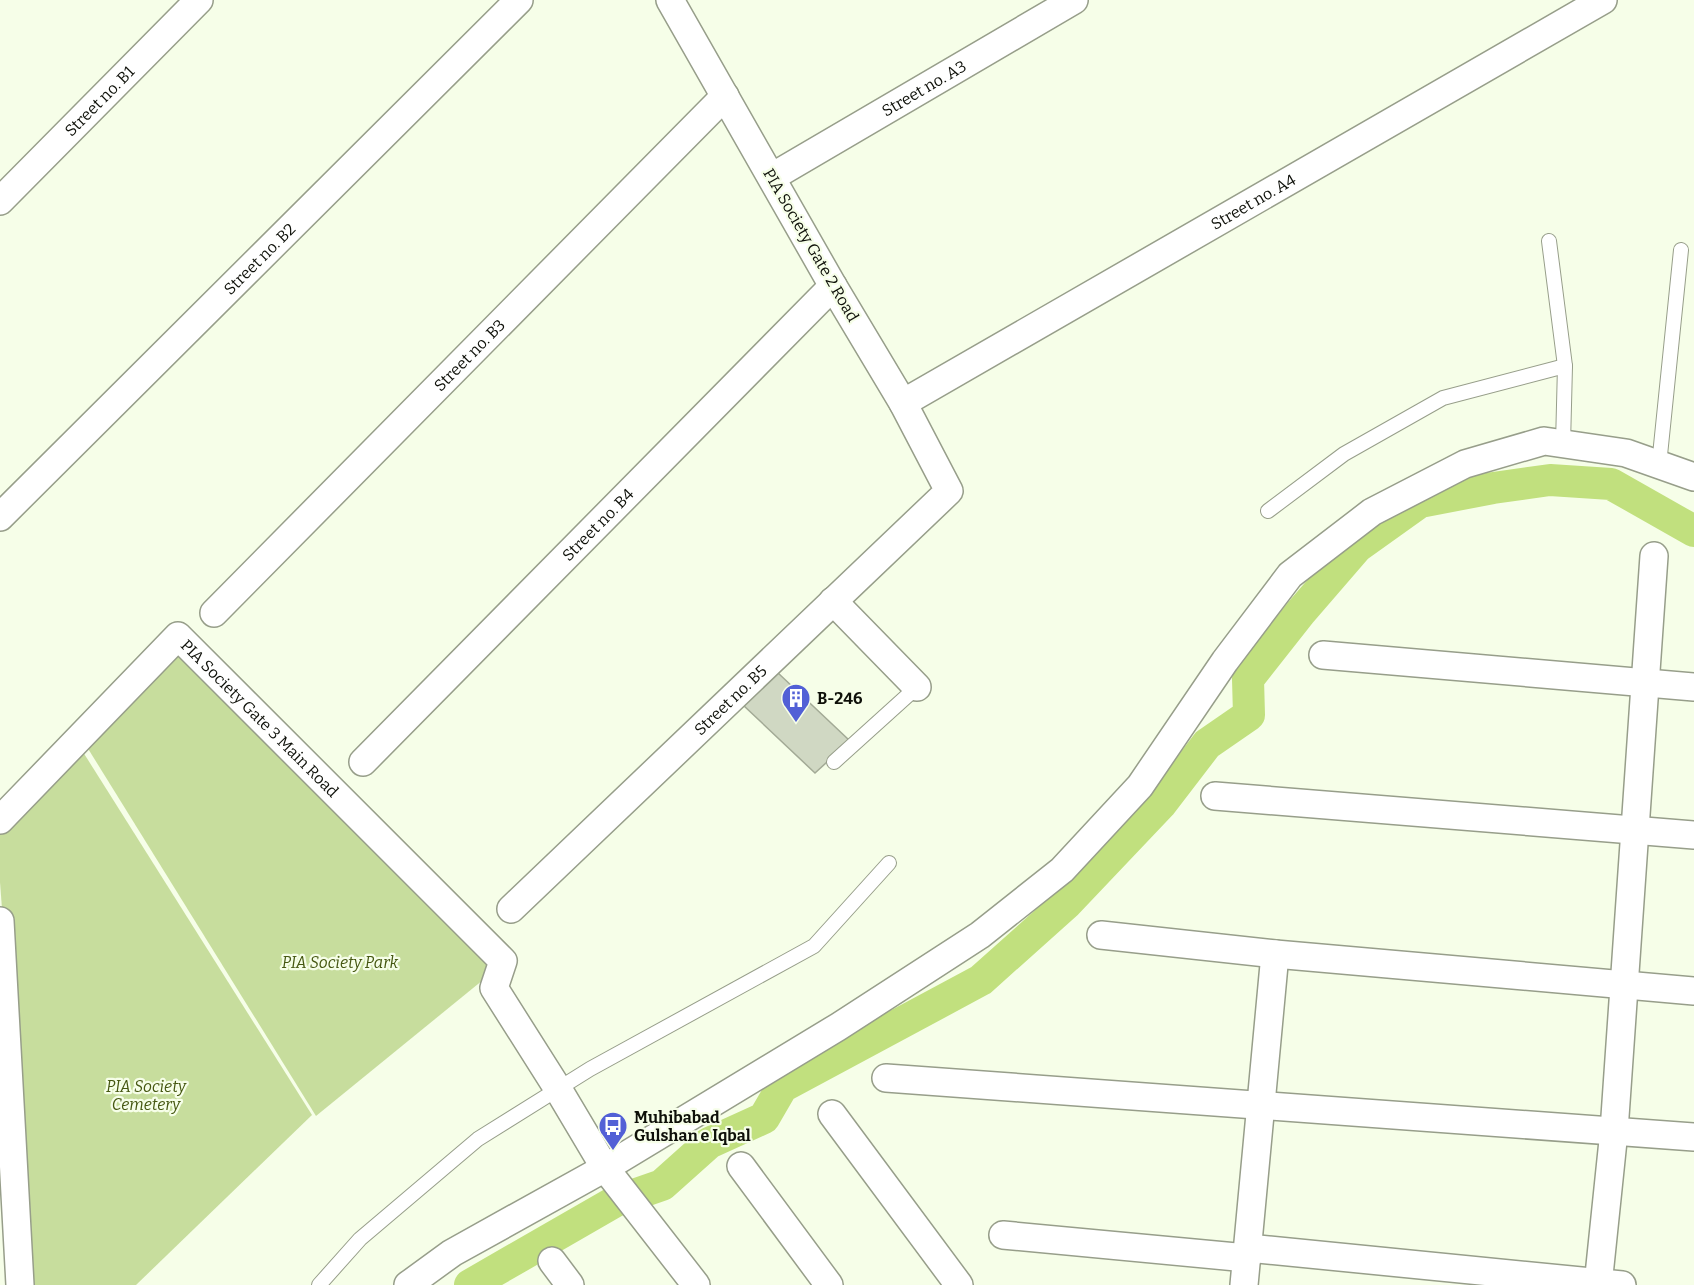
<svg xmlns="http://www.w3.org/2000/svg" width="1694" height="1285" font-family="Bitter,serif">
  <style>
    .green { fill: #c7dd9d }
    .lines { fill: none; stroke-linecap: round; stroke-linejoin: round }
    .canal { stroke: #c1e07e; stroke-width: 32 }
    .building { fill: #d0d8c3; stroke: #a3aa96; stroke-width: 1.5 }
    .lane-casing { stroke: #979e8a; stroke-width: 16 }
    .street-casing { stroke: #979e8a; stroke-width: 30 }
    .lane { stroke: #fff; stroke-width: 14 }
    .street { stroke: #fff; stroke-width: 27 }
    .labels { text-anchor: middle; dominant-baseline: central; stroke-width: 4.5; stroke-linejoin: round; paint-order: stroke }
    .street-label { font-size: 16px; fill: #0e1009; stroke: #f6fee8 }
    .poi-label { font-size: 16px; font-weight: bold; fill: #0e1009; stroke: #f6fee8; text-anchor: start }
    .park-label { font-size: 16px; font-style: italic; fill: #455711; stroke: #f6fee8 }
  </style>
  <rect width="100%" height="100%" fill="#f6fee8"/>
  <g class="green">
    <polygon points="180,653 494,971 316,1116 87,747"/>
    <polygon points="83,752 312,1115 136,1285 30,1285 0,882 0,820"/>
  </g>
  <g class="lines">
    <polyline class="canal" points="470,1285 616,1201 662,1185 709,1143 764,1118 782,1087 981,980 1067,903 1161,804 1207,744 1249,715 1248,679 1300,613 1357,547 1420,502 1493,488 1550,480 1611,484 1694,531"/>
  </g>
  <polygon class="building" points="777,672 850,741 815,773 743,705"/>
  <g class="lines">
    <g class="lane-casing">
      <g id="lane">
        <polyline points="1549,241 1565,366 1563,444"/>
        <polyline points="1659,465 1681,250"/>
        <polyline points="1268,511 1344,454 1443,398 1565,366"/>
        <polyline points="834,762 917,687"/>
        <polyline points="319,1285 360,1239 478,1139 590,1069 814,946 889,863"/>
      </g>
    </g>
    <g class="street-casing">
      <g id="street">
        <path id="s1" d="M772,177L1074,0"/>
        <path id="s2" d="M0,201L199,0"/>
        <path id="s3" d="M903,403L1603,0"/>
        <path id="s4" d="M0,517L519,0"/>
        <polyline points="833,601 917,687"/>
        <path id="s5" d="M214,613L725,96"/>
        <polyline points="1323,655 1694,687"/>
        <path id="s6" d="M363,762L833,286"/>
        <polyline points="1215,796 1694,835"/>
        <path id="s7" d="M0,820L178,636L503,961L494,988L558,1089L605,1168L696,1285"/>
        <path id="s8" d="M511,909L949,491L903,403L833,286L670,0"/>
        <polyline points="0,921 20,1285"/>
        <polyline points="1101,935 1275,954 1694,991"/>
        <polyline points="886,1078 1694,1137"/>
        <polyline points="832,1114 959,1285"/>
        <polyline points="741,1166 829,1285"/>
        <polyline points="1003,1235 1247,1258"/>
        <polyline points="1248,1248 1622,1285"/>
        <polyline points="552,1261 570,1285"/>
        <polyline points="408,1285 452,1253 605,1168 838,1027 980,935 1062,870 1140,786 1225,661 1290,575 1372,512 1465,464 1544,441 1626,453 1694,477"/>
        <polyline points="1244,1285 1275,954"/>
        <polyline points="1598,1285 1614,1131 1654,556"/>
      </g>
    </g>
    <use href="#lane" class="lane"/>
    <use href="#street" class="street"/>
  </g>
  <defs>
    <g id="building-pin" transform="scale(1.5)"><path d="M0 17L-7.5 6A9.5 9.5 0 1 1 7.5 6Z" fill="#5260d6" stroke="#f6fee8"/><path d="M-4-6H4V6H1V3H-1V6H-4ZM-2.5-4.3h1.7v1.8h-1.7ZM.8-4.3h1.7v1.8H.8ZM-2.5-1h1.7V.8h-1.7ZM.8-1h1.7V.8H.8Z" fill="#fff"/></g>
    <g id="bus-pin" transform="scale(1.5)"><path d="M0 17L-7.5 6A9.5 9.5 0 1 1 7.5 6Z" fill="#5260d6" stroke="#f6fee8"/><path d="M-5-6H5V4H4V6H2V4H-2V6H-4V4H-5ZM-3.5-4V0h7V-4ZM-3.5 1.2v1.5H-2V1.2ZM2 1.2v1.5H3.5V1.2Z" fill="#fff"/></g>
  </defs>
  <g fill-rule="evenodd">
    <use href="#building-pin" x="796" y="698"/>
    <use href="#bus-pin" x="613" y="1126"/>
  </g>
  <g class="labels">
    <g class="street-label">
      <text stroke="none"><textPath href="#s1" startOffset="176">Street no. A3</textPath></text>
      <text stroke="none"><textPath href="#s2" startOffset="141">Street no. B1</textPath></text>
      <text stroke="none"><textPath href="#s3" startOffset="404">Street no. A4</textPath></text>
      <text transform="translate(811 245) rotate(60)">PIA Society Gate 2 Road</text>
      <text stroke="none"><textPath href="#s4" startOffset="366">Street no. B2</textPath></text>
      <text stroke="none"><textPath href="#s5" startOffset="363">Street no. B3</textPath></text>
      <text stroke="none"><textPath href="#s6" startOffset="334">Street no. B4</textPath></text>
      <text stroke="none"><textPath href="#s8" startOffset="303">Street no. B5</textPath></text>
      <text stroke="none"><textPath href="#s7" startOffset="372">PIA Society Gate 3 Main Road</textPath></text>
    </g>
    <g class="poi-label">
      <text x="817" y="698">B-246</text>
      <text x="634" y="1117">Muhibabad<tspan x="634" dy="18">Gulshan e Iqbal</tspan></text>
    </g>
    <g class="park-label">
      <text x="340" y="962">PIA Society Park</text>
      <text x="146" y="1086">PIA Society<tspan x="146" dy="18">Cemetery</tspan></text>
    </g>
  </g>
</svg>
